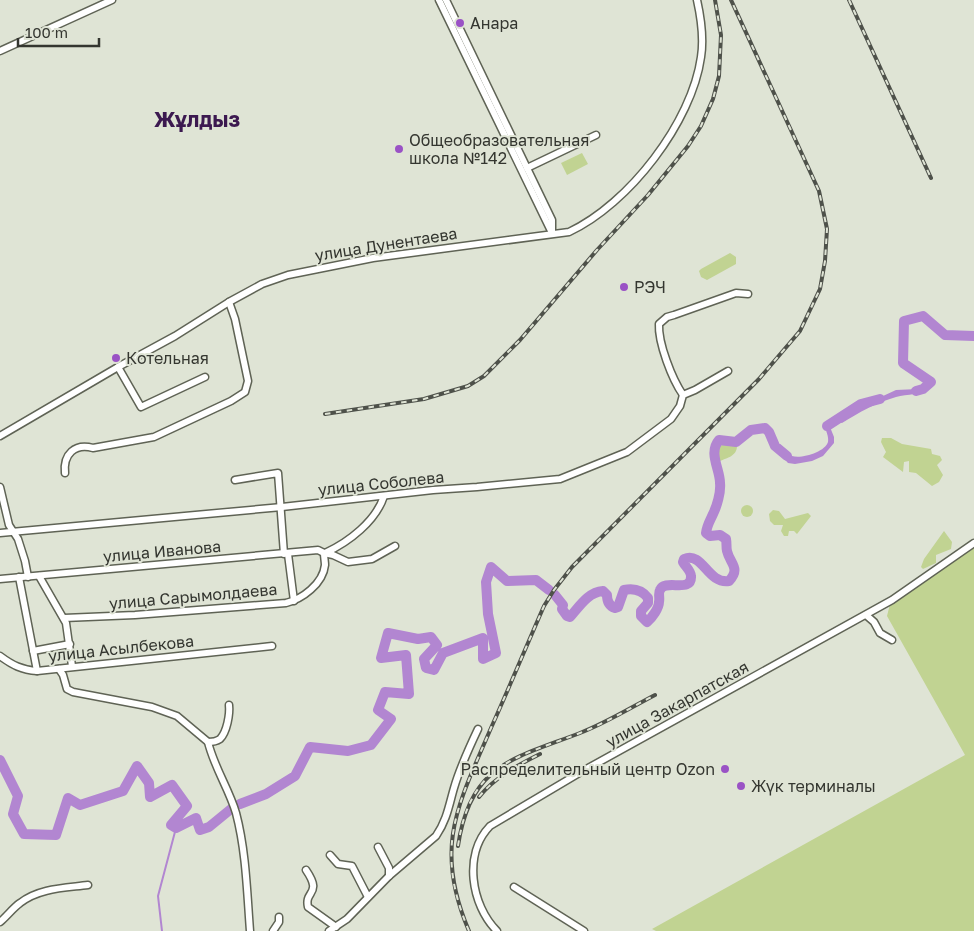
<svg xmlns="http://www.w3.org/2000/svg" width="974" height="931" font-family="'Golos Text',sans-serif">
  <style>
    .green { fill: #c1d392 }
    .water { fill: #b286d1 }
    .lines { fill: none; stroke-linecap: round; stroke-linejoin: round }
    .stream { stroke: #b286d1; stroke-width: 2 }
    .river { stroke: #b286d1; stroke-width: 10 }
    .minor-casing { stroke: #5f6355; stroke-width: 9 }
    .minor { stroke: #fff; stroke-width: 6 }
    .rail-casing { stroke: #4e514a; stroke-width: 4 }
    .rail { stroke: #dfe4d5; stroke-width: 2; stroke-dasharray: 5.5; stroke-linecap: butt }
    .poi-dot { fill: #9a52c5; stroke: #dfe4d5; stroke-width: 2 }
    .labels { text-anchor: middle; dominant-baseline: central; stroke-width: 4; stroke-linejoin: round; paint-order: stroke }
    .poi-label { font-size: 16px; fill: #343630; stroke: #dfe4d5; text-anchor: start }
    .street-label { font-size: 16px; fill: #343630; stroke: #dfe4d5 }
    .district-label { font-size: 21px; font-weight: bold; fill: #3c1950; stroke: #dfe4d5 }
  </style>
  <rect width="100%" height="100%" fill="#dfe4d5"/>
  <g class="green">
    <polygon points="582,153 588,164 567,175 561,163"/>
    <polygon points="730,253 736,257 736,264 707,280 701,277 699,271 701,269"/>
    <polygon points="882,438 891,438 902,444 931,449 932,454 940,456 942,460 937,465 943,475 939,482 932,486 916,473 909,472 909,461 904,462 903,472 883,457 886,452 881,442"/>
    <path d="M725,444L737,446C737,456 727,458 720,461L717,458L716,453L720,446Z"/>
    <circle cx="747" cy="511" r="6"/>
    <polygon points="773,510 779,511 785,519 808,513 811,516 797,534 794,531 789,531 788,536 784,536 781,531 783,525 774,525 770,521 769,514"/>
    <polygon points="944,531 952,542 951,549 936,555 936,563 923,569 921,567 924,559"/>
    <polygon points="974,548 974,931 656,931 652,929 965,755 887,616 890,604"/>
  </g>
  <path class="water" d="M924,383L931,388C922,395 907,394 896,397C875,403 860,412 842,423L837,421L833,422L830,427L834,437V443L823,456L812,461L795,464L788,463L775,449L779,446C783,450 787,454 792,456C802,459 825,452 828,442C829,437 826,430 824,426L827,421L847,415L857,408L896,390L918,389L923,386Z"/>
  <g class="lines">
    <polyline class="stream" points="162,931 158,896 176,828"/>
    <g class="river">
      <polyline points="916,391 923,389 931,382 903,363 904,321 923,316 945,335 974,336"/>
      <polyline points="827,426 861,404 880,399"/>
      <path d="M555,595L563,605L562,609L567,616L570,617C579,607 588,592 603,591L607,595C607,601 609,606 615,608L618,607L624,590C634,588 642,590 648,598V603L641,611V616L647,622C652,618 659,608 659,602C660,598 658,593 660,590C665,578 692,594 691,576C691,571 685,566 683,562L684,559C703,551 707,584 729,581C741,568 730,564 727,551C726,547 727,544 726,539L720,535L710,536L706,533C707,525 710,521 713,514C717,506 721,492 720,483C720,469 708,453 719,440L736,442L751,430L765,428L769,432L775,446L787,456"/>
      <polyline points="0,760 18,796 13,814 24,834 56,835 68,798 80,805 123,791 137,766 149,783 150,797 172,785 187,806 171,825 176,828 196,818 200,830 209,827 231,809"/>
      <polyline points="240,804 266,794 295,776 310,747 348,751 371,745 391,719 378,710 385,692 409,694 406,655 381,658 388,633 418,639 431,637 437,645 424,659 426,668 434,670 443,653 483,638 483,659 496,653 488,614 486,582 491,567 507,581 536,580 549,590"/>
    </g>
    <g class="minor-casing">
      <g id="minor">
        <polyline points="439,0 552,233"/>
        <polyline points="446,0 552,220 552,232"/>
        <polyline points="0,51 112,0"/>
        <polyline points="527,168 596,135"/>
        <polyline points="118,367 141,407 205,377"/>
        <path d="M683,395C672,379 658,343 659,324L667,317L674,315L736,293L748,294"/>
        <path d="M0,436L118,367L175,336L229,302L262,284L288,275L373,258L569,232C629,204 692,122 701,57C704,38 701,18 697,0"/>
        <path d="M65,473C63,454 75,443 93,448L154,437L231,401L245,392L248,381L235,319L229,302"/>
        <polyline points="235,480 278,473 284,554"/>
        <polyline points="0,487 9,525 18,539 25,561 28,577"/>
        <polyline points="0,533 282,507 433,490 477,487 560,479 627,452 671,419 680,406 683,395 695,390 728,371"/>
        <path d="M325,553C349,542 376,521 384,496"/>
        <polyline points="288,554 294,601"/>
        <polyline points="39,576 66,623 72,666"/>
        <polyline points="19,577 37,671"/>
        <polyline points="0,579 318,550 324,553 333,555 348,562 372,559 395,546"/>
        <polyline points="866,615 874,622 880,633 892,640"/>
        <path d="M64,618L135,615L286,603C302,599 323,584 325,565C325,562 324,557 324,553"/>
        <polyline points="33,651 70,644"/>
        <path d="M0,656C12,665 22,670 37,671L272,646"/>
        <path d="M59,669L63,675L67,689L73,692L152,707L177,716L208,742C211,742 217,741 220,739C227,732 230,714 229,705"/>
        <path d="M208,742C214,767 229,789 236,813C246,851 247,892 250,931"/>
        <polyline points="378,847 389,868 389,876"/>
        <polyline points="330,855 338,864 352,866 368,897"/>
        <path d="M306,870C323,895 304,890 308,907L336,927"/>
        <polyline points="514,887 584,931"/>
        <path d="M0,922C7,916 13,908 20,903C39,888 65,888 88,885"/>
        <polyline points="273,931 279,922 279,917"/>
        <path d="M329,931L347,919L389,876L436,836C447,820 449,805 454,788C460,767 469,748 478,729"/>
        <path d="M497,931C471,905 463,854 490,826L581,772L892,600L974,543"/>
      </g>
    </g>
    <use href="#minor" class="minor"/>
    <g class="rail-casing">
      <g id="rail">
        <polyline points="849,0 931,178"/>
        <polyline points="325,414 424,399 468,386 484,376 520,340 597,250 648,195 688,146 701,126 713,99 719,76 721,35 715,0"/>
        <path d="M479,797C495,777 518,765 540,754"/>
        <path d="M458,846C470,764 513,759 580,733C606,723 630,708 655,695"/>
        <path d="M469,931C433,847 458,805 491,728C509,688 526,647 544,606L554,590L572,567L759,379L800,331L820,289L825,261L827,229L819,191L731,0"/>
      </g>
    </g>
    <use href="#rail" class="rail"/>
  </g>
  <g class="poi-dot">
    <circle cx="460" cy="23" r="5"/>
    <circle cx="399" cy="149" r="5"/>
    <circle cx="624" cy="287" r="5"/>
    <circle cx="116" cy="358" r="5"/>
    <circle cx="725" cy="769" r="5"/>
    <circle cx="741" cy="786" r="5"/>
  </g>
  <g class="labels">
    <g class="poi-label">
      <text x="470" y="23">Анара</text>
      <text x="409" y="140">Общеобразовательная<tspan x="409" dy="18">школа №142</tspan></text>
      <text x="634" y="287">РЭЧ</text>
      <text x="126" y="358">Котельная</text>
      <text x="715" y="769" text-anchor="end">Распределительный центр Ozon</text>
      <text x="751" y="786">Жүк терминалы</text>
    </g>
    <g class="street-label">
      <text transform="translate(386 244) rotate(-9)">улица Дунентаева</text>
      <text transform="translate(381 483) rotate(-6)">улица Соболева</text>
      <text transform="translate(162 551) rotate(-5)">улица Иванова</text>
      <text transform="translate(193 596) rotate(-5)">улица Сарымолдаева</text>
      <text transform="translate(121 648) rotate(-6)">улица Асылбекова</text>
      <text transform="translate(677 704) rotate(-29)">улица Закарпатская</text>
    </g>
    <g class="district-label">
      <text x="197" y="119">Жұлдыз</text>
    </g>
  </g>
  <path d="M18 38v8h81v-8" fill="none" stroke="#343630" stroke-width="2.5"/>
  <text x="25" y="38" font-size="15" fill="#343630" stroke="#dfe4d5" stroke-width="4" paint-order="stroke">100 m</text>
</svg>
